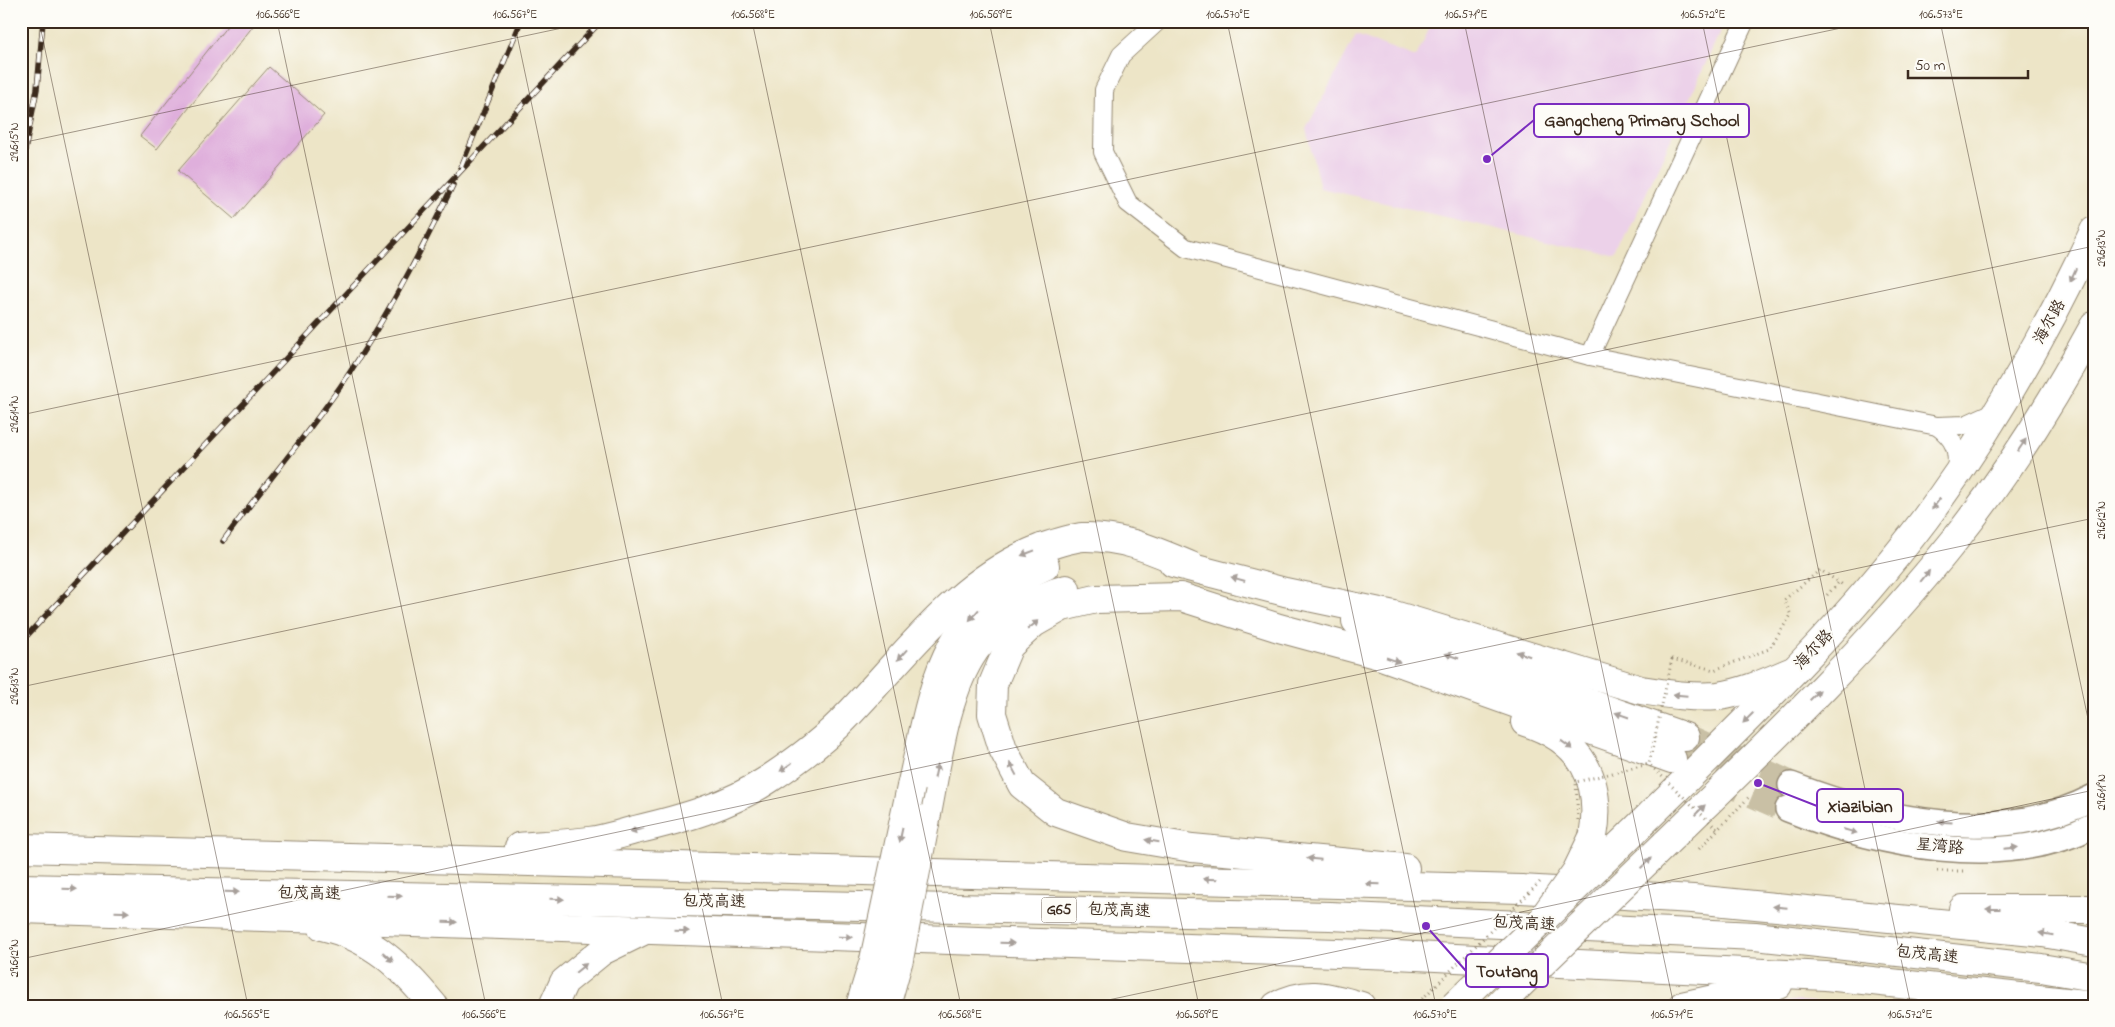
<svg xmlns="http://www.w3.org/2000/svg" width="2115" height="1027" font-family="'Indie Flower','LXGW WenKai TC',sans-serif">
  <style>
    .built { fill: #ecd1e9 }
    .building { fill: #dfafdc }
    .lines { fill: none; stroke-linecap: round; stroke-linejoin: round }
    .highway-tunnel { stroke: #c9c0a5; stroke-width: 28; stroke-dasharray: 28 14; stroke-linecap: butt }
    .street-casing { stroke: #948872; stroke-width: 20 }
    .secondary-casing { stroke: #948872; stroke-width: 28 }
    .primary-casing { stroke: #948872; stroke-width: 30 }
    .highway-casing { stroke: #948872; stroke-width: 30 }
    .path { stroke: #948872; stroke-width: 3; stroke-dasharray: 1 4; stroke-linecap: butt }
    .street { stroke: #fff; stroke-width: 18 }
    .secondary { stroke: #fff; stroke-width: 25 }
    .primary { stroke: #fff; stroke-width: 28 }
    .highway { stroke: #fff; stroke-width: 28 }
    .rail-casing { stroke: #3b2a1e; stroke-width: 5.5 }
    .rail { stroke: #fdfcf7; stroke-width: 4; stroke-dasharray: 11; stroke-linecap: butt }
    .primary-bridge-casing { stroke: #948872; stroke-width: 30; stroke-linecap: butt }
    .highway-bridge-casing { stroke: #948872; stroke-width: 30; stroke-linecap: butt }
    .path-bridge { stroke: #948872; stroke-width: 3; stroke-dasharray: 1 4; stroke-linecap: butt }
    .primary-bridge { stroke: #fff; stroke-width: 28 }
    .highway-bridge { stroke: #fff; stroke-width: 28 }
    .oneway { fill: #a79f9a }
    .ticks { fill: none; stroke: #3b2a1e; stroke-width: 1; stroke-opacity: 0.45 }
    .labels { text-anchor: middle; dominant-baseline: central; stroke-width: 4.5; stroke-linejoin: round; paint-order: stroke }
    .shield { fill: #fdfcf7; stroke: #75695f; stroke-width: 1 }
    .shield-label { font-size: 15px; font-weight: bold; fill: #3b2a1e }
    .street-label { font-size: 16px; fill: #3b2a1e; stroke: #fdfcf7 }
    .leader { fill: none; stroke: #7b2cbf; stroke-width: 2 }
    .callout-dot { fill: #7b2cbf; stroke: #fdfcf7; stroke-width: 2 }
    .callout { fill: #fdfcf7; stroke: #7b2cbf; stroke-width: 2 }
    .callout-label { font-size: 18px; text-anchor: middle; font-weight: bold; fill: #3b2a1e }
    .neatline { fill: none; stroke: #3b2a1e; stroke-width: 2 }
    .ticks-label { font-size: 12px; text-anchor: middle; fill: #3b2a1e }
  </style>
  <rect width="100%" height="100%" fill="#fdfcf7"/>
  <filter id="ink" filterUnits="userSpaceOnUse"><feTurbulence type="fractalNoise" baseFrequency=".02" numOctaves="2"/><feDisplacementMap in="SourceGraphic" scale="10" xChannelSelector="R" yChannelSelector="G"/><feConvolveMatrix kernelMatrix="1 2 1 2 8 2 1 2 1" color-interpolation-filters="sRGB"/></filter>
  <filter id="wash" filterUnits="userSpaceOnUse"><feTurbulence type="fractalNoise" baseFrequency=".0096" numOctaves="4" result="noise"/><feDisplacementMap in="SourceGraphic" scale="20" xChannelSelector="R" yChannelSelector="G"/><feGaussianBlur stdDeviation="1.12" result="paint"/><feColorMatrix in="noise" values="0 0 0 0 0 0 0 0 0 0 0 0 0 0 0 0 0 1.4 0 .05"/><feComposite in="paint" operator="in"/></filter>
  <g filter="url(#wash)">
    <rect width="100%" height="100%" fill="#ede5c7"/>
    <g class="built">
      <polygon points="1433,21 1725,21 1617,257 1320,188 1306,129 1356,35 1416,57"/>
      <polygon points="1796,1001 1879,1005 1887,1006 1744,1006"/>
    </g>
    <g id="blocks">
      <g class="building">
        <polygon points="231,21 257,21 157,149 140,136"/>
        <polygon points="269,67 324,115 234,219 178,171"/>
      </g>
    </g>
  </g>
  <g filter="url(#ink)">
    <use href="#blocks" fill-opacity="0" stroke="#948872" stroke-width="1"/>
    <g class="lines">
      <g class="highway-tunnel">
        <polyline points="1685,737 1791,785"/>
        <polyline points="1676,760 1788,809"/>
      </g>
      <g class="street-casing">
        <g id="street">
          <polyline points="1158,21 1121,55 1104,90 1103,152 1128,203 1186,248 1590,356 1937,426 1965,425 1996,411"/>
          <polyline points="1590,356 1745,21"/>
          <path d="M1937,426C1955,439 1959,451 1956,472"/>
        </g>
      </g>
      <g class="secondary-casing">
        <g id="secondary">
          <path d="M1791,785C1884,821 2001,846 2094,797"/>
          <path d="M1788,809C1878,845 2003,872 2094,825"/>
        </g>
      </g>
      <g class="primary-casing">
        <g id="primary">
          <path d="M1632,833C1734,732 1839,633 1925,519C1992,429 2047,332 2094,231"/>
          <path d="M1665,844C1765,747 1867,650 1954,541C2007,475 2053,401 2094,326"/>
          <path d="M1276,1006C1308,989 1328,997 1361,1006"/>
        </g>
      </g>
      <g class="highway-casing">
        <g id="highway">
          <path d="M1173,563L1285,592L1394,615L1641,690C1667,694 1692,698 1718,696C1744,693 1771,680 1795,670"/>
          <polyline points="1356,621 1685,737"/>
          <path d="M1525,722C1582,740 1603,780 1593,837"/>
          <path d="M911,787C934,686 939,613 1045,566"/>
          <path d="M926,819C937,766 944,695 975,650C984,637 996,627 1008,618C1026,605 1045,594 1066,589"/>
          <path d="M519,847C543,845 566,844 589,841C605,839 620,834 635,830C682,819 729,806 769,779C798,760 825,740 848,715C908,653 958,580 1041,548C1054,544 1070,538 1083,537C1123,536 1155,551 1191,566"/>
          <polyline points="21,848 1521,889 1693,899 2043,933 2094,942"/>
          <polyline points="1405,868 1192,848 1127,837 1056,812 1022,785 1003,749 992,714 993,684 1009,646 1034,623 1062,607 1096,599 1181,597 1279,628 1379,655 1672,759"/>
          <polyline points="21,888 1330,916 1755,936 2041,968 2094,977"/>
          <polyline points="21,909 1395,955 1826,976 2094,1005"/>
          <polyline points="1963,909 2094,909"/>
          <path d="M322,926C372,937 402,967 434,1006"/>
          <polyline points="553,1006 564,982 602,951 643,931"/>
          <polyline points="860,1006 874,960"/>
          <polyline points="886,1006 899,959"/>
          <polyline points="1682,1006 1778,985"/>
        </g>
      </g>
      <g class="path">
        <polyline points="1827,595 1839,582 1844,586"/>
        <polyline points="1672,659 1714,670 1769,649 1791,615 1784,600 1820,570 1839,582"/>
        <polyline points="1699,849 1750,796"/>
        <polyline points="1937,871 1966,871"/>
      </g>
      <use href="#street" class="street"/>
      <use href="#secondary" class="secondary"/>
      <use href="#primary" class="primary"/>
      <use href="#highway" class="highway"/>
      <g class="rail-casing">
        <g id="rail">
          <polyline points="461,167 521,21"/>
          <polyline points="21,171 37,89 43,21"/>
          <path d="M223,541C261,489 303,440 340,387C384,323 420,254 453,185"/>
          <polyline points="21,642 601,21"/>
        </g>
      </g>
      <use href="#rail" class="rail"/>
      <g class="primary-bridge-casing">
        <g id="primary-bridge">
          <polyline points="1454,1006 1632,833"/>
          <polyline points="1498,1006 1665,844"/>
        </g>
      </g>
      <g class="highway-bridge-casing">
        <g id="highway-bridge">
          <polyline points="1546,914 1576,872 1593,837"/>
          <polyline points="899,959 926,819"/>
          <polyline points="874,960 911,787"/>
        </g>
      </g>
      <g class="path-bridge">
        <polyline points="1672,659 1649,764 1717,829"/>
        <polyline points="1578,820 1576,782 1649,764"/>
        <polyline points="1415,1006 1542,880"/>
      </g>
      <use href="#primary-bridge" class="primary-bridge"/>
      <use href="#highway-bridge" class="highway-bridge"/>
    </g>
    <defs><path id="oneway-solid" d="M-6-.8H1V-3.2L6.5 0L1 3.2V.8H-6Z" transform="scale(1.25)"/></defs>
    <g class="oneway">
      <use href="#oneway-solid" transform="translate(2073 275) rotate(114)"/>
      <use href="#oneway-solid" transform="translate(2022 445) rotate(-56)"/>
      <use href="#oneway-solid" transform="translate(1936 504) rotate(126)"/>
      <use href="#oneway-solid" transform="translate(1028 553) rotate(159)"/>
      <use href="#oneway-solid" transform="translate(1925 576) rotate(-51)"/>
      <use href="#oneway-solid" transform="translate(1238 579) rotate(-164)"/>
      <use href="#oneway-solid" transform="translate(974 615) rotate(131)"/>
      <use href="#oneway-solid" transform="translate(1033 625) rotate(-38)"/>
      <use href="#oneway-solid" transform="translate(1523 654) rotate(-163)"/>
      <use href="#oneway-solid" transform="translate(902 655) rotate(132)"/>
      <use href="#oneway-solid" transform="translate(1452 656) rotate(-161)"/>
      <use href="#oneway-solid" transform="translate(1393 660) rotate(20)"/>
      <use href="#oneway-solid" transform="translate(1680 695) rotate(-175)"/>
      <use href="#oneway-solid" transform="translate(1815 695) rotate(-45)"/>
      <use href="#oneway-solid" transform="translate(1622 715) rotate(-161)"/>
      <use href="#oneway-solid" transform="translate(1748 718) rotate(135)"/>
      <use href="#oneway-solid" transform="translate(1567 745) rotate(36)"/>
      <use href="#oneway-solid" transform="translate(786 767) rotate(145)"/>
      <use href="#oneway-solid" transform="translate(1013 769) rotate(-118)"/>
      <use href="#oneway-solid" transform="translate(936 771) rotate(-78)"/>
      <use href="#oneway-solid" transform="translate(1700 810) rotate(-44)"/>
      <use href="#oneway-solid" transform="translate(1945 822) rotate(-176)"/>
      <use href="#oneway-solid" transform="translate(637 830) rotate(167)"/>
      <use href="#oneway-solid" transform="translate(1850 831) rotate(16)"/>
      <use href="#oneway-solid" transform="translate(901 835) rotate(102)"/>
      <use href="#oneway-solid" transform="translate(1152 841) rotate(-170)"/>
      <use href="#oneway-solid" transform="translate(2011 848) rotate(-5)"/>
      <use href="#oneway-solid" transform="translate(1314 859) rotate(-175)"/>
      <use href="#oneway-solid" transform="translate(1646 863) rotate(-44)"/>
      <use href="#oneway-solid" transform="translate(1210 879) rotate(-178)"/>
      <use href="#oneway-solid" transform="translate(1373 884) rotate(-178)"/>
      <use href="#oneway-solid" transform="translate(70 889) rotate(1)"/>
      <use href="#oneway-solid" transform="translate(232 892) rotate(1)"/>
      <use href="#oneway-solid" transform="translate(395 896) rotate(1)"/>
      <use href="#oneway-solid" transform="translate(557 899) rotate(1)"/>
      <use href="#oneway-solid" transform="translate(1780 907) rotate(-175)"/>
      <use href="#oneway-solid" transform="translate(1993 909) rotate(180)"/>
      <use href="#oneway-solid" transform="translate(122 912) rotate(2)"/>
      <use href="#oneway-solid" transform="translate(450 922) rotate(2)"/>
      <use href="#oneway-solid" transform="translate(682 931) rotate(2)"/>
      <use href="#oneway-solid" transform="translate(2046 934) rotate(-171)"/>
      <use href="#oneway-solid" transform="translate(845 937) rotate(2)"/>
      <use href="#oneway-solid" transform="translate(1007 943) rotate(2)"/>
      <use href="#oneway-solid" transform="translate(388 957) rotate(42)"/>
      <use href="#oneway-solid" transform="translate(581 968) rotate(-39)"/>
    </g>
  </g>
  <path class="ticks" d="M39,21L248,1006M277,21L486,1006M514,21L723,1006M752,21L961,1006M989,21L1199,1006M1227,21L1436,1006M1464,21L1674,1006M1702,21L1911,1006M1940,21L2094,747M21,143L595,21M21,415L1874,21M21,687L2094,246M21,959L2094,518M1080,1006L2094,790"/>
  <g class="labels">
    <rect class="shield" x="1041.5" y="897.5" width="35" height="25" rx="4"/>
    <g class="shield-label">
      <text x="1059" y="910">G65</text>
    </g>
    <g class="street-label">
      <text transform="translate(2050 322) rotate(-61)">海尔路</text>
      <text transform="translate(1814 650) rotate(-47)">海尔路</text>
      <text transform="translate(1940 847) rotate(5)">星湾路</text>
      <text transform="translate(309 894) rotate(1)">包茂高速</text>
      <text transform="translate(714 902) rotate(1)">包茂高速</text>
      <text transform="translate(1119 911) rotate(2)">包茂高速</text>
      <text transform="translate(1524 924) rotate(3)">包茂高速</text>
      <text transform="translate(1927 955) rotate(6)">包茂高速</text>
    </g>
  </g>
  <path class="leader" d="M1487 159L1534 120M1758 783L1817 806M1426 926L1466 971"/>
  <g class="callout-dot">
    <circle cx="1487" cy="159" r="5"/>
    <circle cx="1758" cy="783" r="5"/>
    <circle cx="1426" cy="926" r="5"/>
  </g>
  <g class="callout">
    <rect x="1534" y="104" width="215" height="33" rx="5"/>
    <rect x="1817" y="789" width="86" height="33" rx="5"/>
    <rect x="1466" y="954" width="82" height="33" rx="5"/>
  </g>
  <g class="callout-label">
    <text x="1642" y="126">Gangcheng Primary School</text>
    <text x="1860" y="812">Xiazibian</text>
    <text x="1507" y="977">Toutang</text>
  </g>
  <rect width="2115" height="1027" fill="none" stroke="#fdfcf7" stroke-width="55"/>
  <path d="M1908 70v8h120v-8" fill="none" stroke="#3b2a1e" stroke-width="2.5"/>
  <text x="1915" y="70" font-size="15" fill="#3b2a1e" stroke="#fdfcf7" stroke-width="4" paint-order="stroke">50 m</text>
  <rect x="28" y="28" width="2060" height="972" class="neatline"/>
  <g class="ticks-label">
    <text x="278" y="18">106.566°E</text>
    <text x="515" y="18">106.567°E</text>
    <text x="753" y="18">106.568°E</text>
    <text x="991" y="18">106.569°E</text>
    <text x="1228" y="18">106.570°E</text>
    <text x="1466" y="18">106.571°E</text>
    <text x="1703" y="18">106.572°E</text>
    <text x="1941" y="18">106.573°E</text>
    <text transform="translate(14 142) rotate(-90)" y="4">29.615°N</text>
    <text transform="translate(2101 248) rotate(-90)" y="4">29.613°N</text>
    <text transform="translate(14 414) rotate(-90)" y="4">29.614°N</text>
    <text transform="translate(2101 520) rotate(-90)" y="4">29.612°N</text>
    <text transform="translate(14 686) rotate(-90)" y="4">29.613°N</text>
    <text transform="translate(2101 792) rotate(-90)" y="4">29.611°N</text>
    <text transform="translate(14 958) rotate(-90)" y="4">29.612°N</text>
    <text x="247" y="1018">106.565°E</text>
    <text x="484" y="1018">106.566°E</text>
    <text x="722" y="1018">106.567°E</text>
    <text x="960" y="1018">106.568°E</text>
    <text x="1197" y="1018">106.569°E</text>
    <text x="1435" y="1018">106.570°E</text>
    <text x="1672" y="1018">106.571°E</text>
    <text x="1910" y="1018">106.572°E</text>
  </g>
</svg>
